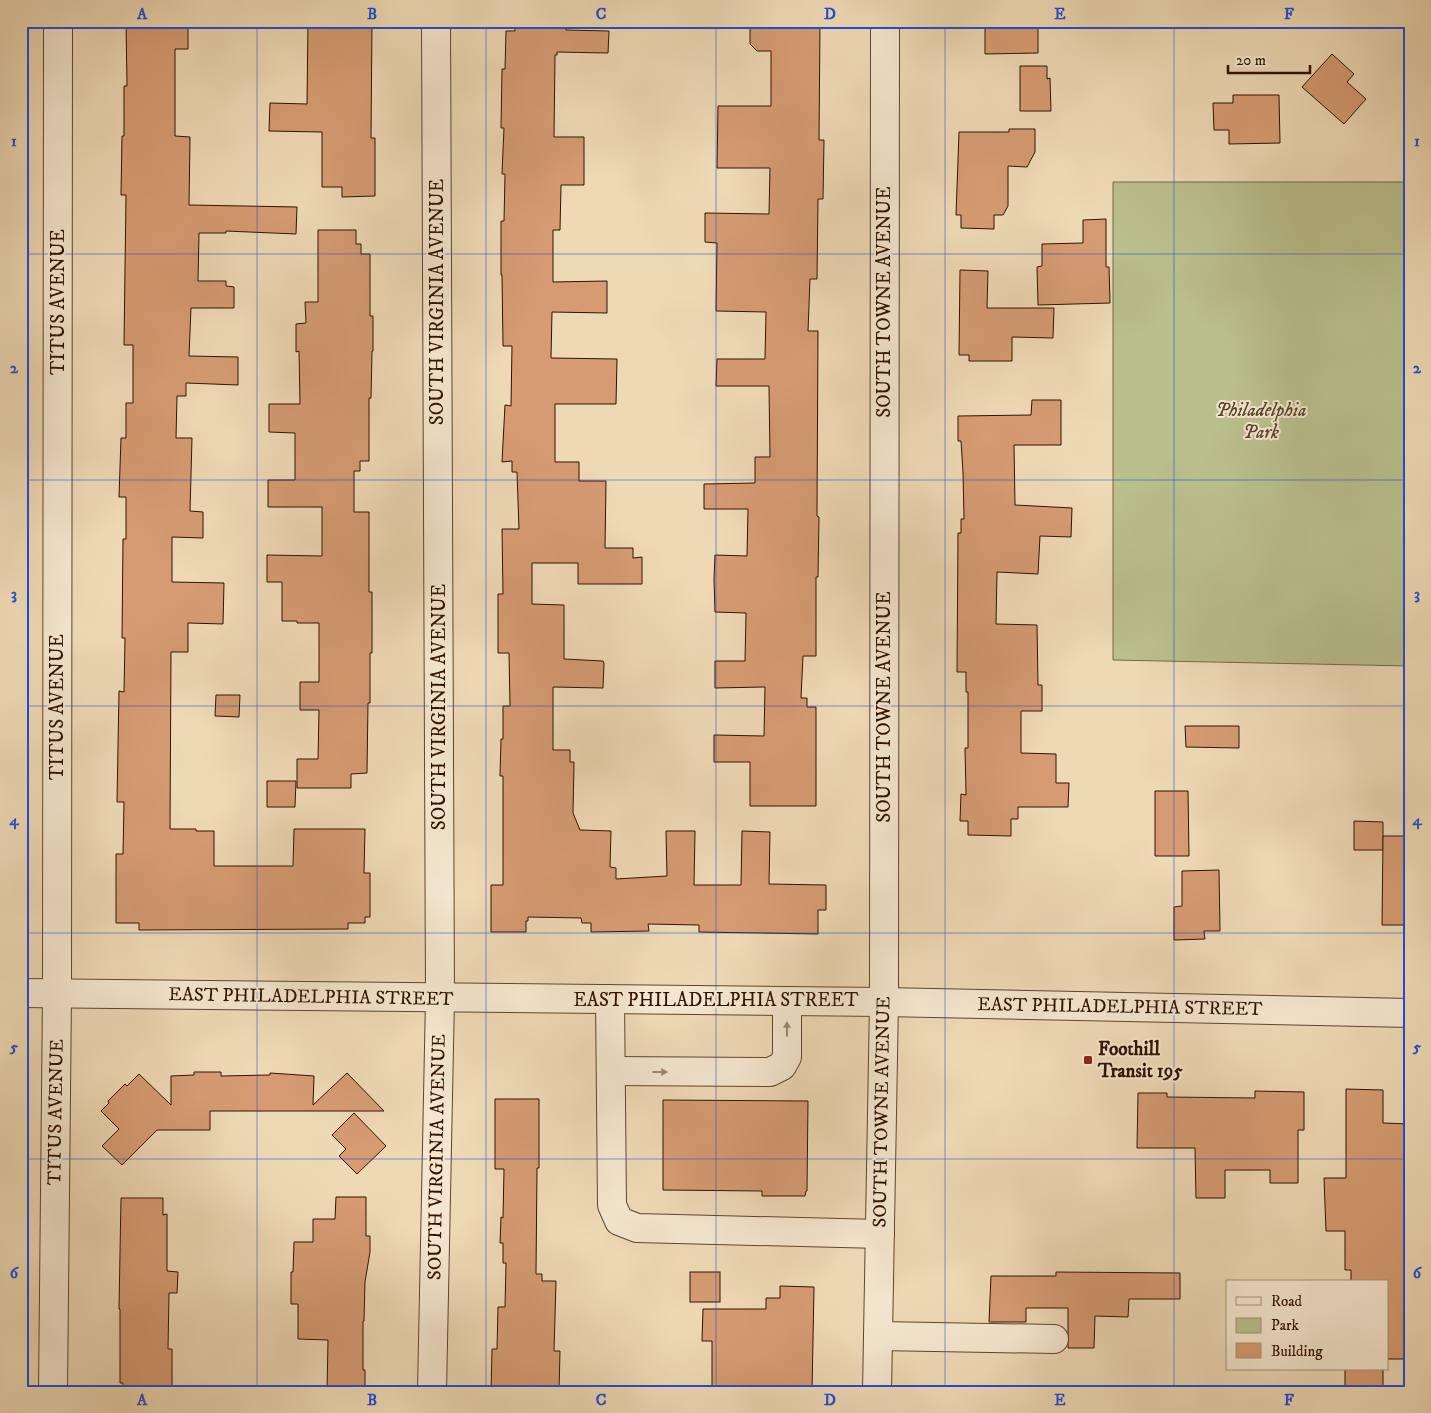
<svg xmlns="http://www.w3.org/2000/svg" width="1431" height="1413" font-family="'IM FELL DW Pica',serif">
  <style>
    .green { fill: #b9bf8d; stroke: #746848 }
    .building { fill: #d69b72; stroke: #301202 }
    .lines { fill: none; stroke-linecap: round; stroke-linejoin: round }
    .minor-casing { stroke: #60442f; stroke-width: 30 }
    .minor { stroke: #f4e6cf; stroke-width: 28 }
    .oneway { fill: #9c8773 }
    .grid { fill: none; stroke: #1d4ed8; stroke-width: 1; stroke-opacity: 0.55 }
    .poi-dot { fill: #8f2418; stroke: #f4e6cf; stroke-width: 2 }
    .labels { text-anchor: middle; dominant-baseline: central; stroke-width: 4; stroke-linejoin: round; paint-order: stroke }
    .street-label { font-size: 19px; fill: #301202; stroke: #f4e6cf }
    .park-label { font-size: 19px; font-style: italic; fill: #59462c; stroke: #f4e6cf }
    .poi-label { font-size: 19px; font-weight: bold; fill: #301202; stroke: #f4e6cf; text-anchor: start }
    .neatline { fill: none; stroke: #1d4ed8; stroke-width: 2 }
    .grid-label { font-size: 16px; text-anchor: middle; font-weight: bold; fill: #1d4ed8 }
  </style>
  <rect width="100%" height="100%" fill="#eed9b5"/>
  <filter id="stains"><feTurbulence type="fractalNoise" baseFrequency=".004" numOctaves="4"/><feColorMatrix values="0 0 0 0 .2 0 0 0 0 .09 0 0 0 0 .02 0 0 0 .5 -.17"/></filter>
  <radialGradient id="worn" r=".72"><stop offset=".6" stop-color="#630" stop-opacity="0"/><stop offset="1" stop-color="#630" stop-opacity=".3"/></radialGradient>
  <polygon class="green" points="1113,182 1410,182 1410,666 1113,660"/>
  <g class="building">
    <polygon points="126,21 188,21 188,49 175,49 175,136 190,137 189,205 297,207 296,234 226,231 226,233 199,233 198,281 226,281 226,286 234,287 234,308 191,308 189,356 238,357 238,385 186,383 186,396 177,396 176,438 192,438 190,511 203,512 203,538 172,537 172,582 224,583 223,624 188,623 188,652 171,652 170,829 196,829 196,831 214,831 214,866 293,866 294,829 365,829 364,873 370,873 370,917 365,917 365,923 348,923 348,929 139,930 139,923 116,923 116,854 123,854 124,802 117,802 119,691 124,692 125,638 122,638 123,539 126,539 126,497 119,497 121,438 126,438 126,403 133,403 133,345 124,345 126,195 121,195 122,136 124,136 124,86 127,86"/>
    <polygon points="308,21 372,21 371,138 375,138 375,196 342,197 342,187 322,187 322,132 269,131 270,103 307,104"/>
    <polygon points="515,21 566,21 566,30 609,31 608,53 557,52 557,55 555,55 554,137 584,137 584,185 561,185 560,230 553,230 553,282 607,281 607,313 552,312 551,358 617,359 616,404 555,404 555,462 579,462 579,481 606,481 605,548 633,548 633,558 642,557 642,584 578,584 578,563 532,563 532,604 564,605 564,659 603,661 604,663 603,688 553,687 553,750 570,750 570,762 574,762 573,813 580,830 611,831 610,867 616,868 616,879 667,876 666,831 695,831 694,885 741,885 742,831 770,832 769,884 826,885 826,910 818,910 818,934 699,932 699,925 648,924 649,931 591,932 591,923 582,923 581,918 528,917 528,921 526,921 526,932 491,932 491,885 503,885 503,776 500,776 501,739 503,739 503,706 510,706 509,653 498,653 498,594 503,594 502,529 519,529 517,472 512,472 512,461 502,462 505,405 511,406 512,346 503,346 502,275 501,275 501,221 504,221 505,174 502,174 504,128 501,128 502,69 505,69 506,31 515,31"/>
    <polygon points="750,21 820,21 819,140 824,140 823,199 818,199 817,279 810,279 808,331 818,331 817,516 819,517 818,577 816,577 816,656 803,656 801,698 807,698 807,707 816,707 816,806 750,806 750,762 714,762 714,735 764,736 765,687 715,688 715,661 745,661 746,613 715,612 714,579 715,555 747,556 748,509 704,509 704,484 755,483 755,457 770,457 769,386 716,386 717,359 765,359 766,312 716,311 717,243 705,242 705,213 769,214 770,168 717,168 718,106 771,106 771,51 757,51 750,44"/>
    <polygon points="995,21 1038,21 1038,53 985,54 985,25 995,25"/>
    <polygon points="1332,54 1354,74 1347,82 1366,99 1344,124 1302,87"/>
    <polygon points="1020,66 1047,66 1047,79 1050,78 1051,111 1020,111"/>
    <polygon points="1233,95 1279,95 1280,143 1229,144 1229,130 1214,130 1213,103 1233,103"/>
    <polygon points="1009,129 1035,129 1035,152 1027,167 1008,166 1008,206 1003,215 994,215 994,229 961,228 961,215 956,215 959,132 1009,132"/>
    <polygon points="1106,219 1106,267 1109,267 1110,303 1038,305 1037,267 1042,266 1042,244 1083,243 1083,220"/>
    <polygon points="318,230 356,230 356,244 361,244 361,254 370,254 370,316 373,316 373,351 372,351 371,398 369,398 369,461 360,461 360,471 354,471 354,512 369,512 369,592 372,592 372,653 370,653 370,703 368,703 367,773 351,774 351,788 297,788 297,759 318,759 319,710 300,710 300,682 319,682 319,623 297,623 297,621 282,621 282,582 267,582 267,555 322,556 322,507 268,507 268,480 295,480 295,433 269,432 269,404 300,404 299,351 296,352 296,324 306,323 305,302 318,302"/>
    <polygon points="960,270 988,271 987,308 1054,308 1053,338 1012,337 1012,361 969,361 969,355 959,355"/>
    <polygon points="1032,400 1061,400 1061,445 1014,445 1015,505 1072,508 1071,537 1040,536 1038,574 997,572 996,624 1037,625 1038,685 1042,685 1042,711 1021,711 1021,753 1056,754 1056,783 1069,783 1068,807 1018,807 1018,819 1011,819 1011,836 968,835 968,821 960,821 961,794 966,795 965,748 968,748 968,692 966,692 966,672 957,672 958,533 961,533 961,519 964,519 963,472 961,441 958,441 958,416 1031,415"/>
    <polygon points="216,695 240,695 239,717 215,716"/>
    <polygon points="1185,726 1239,726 1239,748 1186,747"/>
    <polygon points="267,781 296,781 295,807 267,807"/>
    <polygon points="1155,791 1188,791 1189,856 1155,856"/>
    <polygon points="1354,821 1383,822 1383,850 1354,850"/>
    <polygon points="1383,836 1410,836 1410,925 1382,925"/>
    <polygon points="1219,870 1220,931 1204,931 1205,939 1174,940 1174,907 1182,906 1182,871"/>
    <polygon points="194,1072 221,1072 221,1076 270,1075 270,1073 314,1076 313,1105 347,1073 384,1111 210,1111 210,1130 157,1130 122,1165 102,1146 119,1129 101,1111 109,1103 108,1101 125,1084 127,1086 139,1074 171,1105 171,1076 194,1075"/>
    <polygon points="1346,1089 1383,1090 1383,1123 1410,1124 1410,1197 1407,1197 1407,1249 1410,1249 1410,1359 1387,1359 1387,1282 1351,1282 1351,1270 1345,1270 1345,1231 1326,1231 1324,1178 1346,1178"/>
    <polygon points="1255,1091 1304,1092 1304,1130 1298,1130 1298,1183 1270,1183 1270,1170 1225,1170 1225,1198 1196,1198 1195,1148 1137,1148 1138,1093 1167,1093 1167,1097 1255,1098"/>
    <polygon points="495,1099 539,1099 539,1168 537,1168 536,1274 542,1274 542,1281 556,1281 554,1351 560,1351 559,1392 491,1392 492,1349 497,1349 498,1307 505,1307 506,1263 503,1263 503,1243 500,1243 501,1217 503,1218 504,1169 495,1169"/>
    <polygon points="663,1100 808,1101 807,1191 806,1191 805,1196 762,1196 762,1191 663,1190"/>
    <polygon points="354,1113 386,1146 357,1174 339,1156 346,1149 332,1135"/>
    <polygon points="336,1197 366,1197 366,1236 370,1236 370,1252 365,1282 364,1321 363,1321 363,1370 365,1370 365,1392 327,1392 328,1340 298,1339 298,1304 291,1304 291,1272 293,1272 294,1242 313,1242 313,1219 335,1219"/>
    <polygon points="121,1198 163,1198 163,1215 167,1214 167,1271 178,1272 177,1293 169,1293 168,1349 172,1349 172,1392 123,1392 123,1383 120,1383 120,1309 119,1309"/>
    <rect x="690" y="1272" width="30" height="30"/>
    <polygon points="1056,1272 1180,1273 1180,1299 1129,1299 1128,1317 1095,1316 1094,1348 1068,1348 1068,1308 1026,1308 1026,1322 989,1322 991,1276 1056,1276"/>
    <polygon points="780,1286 814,1287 812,1392 748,1392 748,1389 721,1390 721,1387 712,1386 712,1341 702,1341 703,1309 766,1309 766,1298 780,1298"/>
    <rect x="1345" y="1369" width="38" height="23"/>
  </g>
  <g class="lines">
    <g class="minor-casing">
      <g id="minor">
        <polyline points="21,993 884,1002 1410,1013"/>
        <polyline points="610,999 612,1205 619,1221 637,1228 880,1234"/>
        <polyline points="611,1071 770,1072 782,1066 787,1057 787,1001"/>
        <polyline points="878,1336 1054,1339"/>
        <polyline points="53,1392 57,994 58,21"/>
        <polyline points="432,1392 440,998 436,21"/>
        <polyline points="877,1392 884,1002 885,21"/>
      </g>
    </g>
    <use href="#minor" class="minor"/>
  </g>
  <defs><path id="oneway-solid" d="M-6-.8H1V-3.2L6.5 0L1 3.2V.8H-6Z" transform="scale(1.25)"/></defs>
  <g class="oneway">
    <use href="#oneway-solid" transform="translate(787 1029) rotate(-90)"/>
    <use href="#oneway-solid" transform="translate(660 1072)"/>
  </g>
  <path class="grid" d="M257,21V1392M486,21V1392M716,21V1392M945,21V1392M1174,21V1392M21,254H1410M21,480H1410M21,706H1410M21,933H1410M21,1159H1410"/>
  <rect class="poi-dot" x="1083" y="1055" width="10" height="10" rx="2.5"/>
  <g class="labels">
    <g class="street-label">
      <text transform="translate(58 302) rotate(-90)">TITUS AVENUE</text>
      <text transform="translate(437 302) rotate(-90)">SOUTH VIRGINIA AVENUE</text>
      <text transform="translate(884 302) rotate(-90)">SOUTH TOWNE AVENUE</text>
      <text transform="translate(57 707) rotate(-90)">TITUS AVENUE</text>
      <text transform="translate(439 707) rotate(-90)">SOUTH VIRGINIA AVENUE</text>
      <text transform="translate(884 707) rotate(-90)">SOUTH TOWNE AVENUE</text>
      <text transform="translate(311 997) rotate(1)">EAST PHILADELPHIA STREET</text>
      <text x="716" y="1000">EAST PHILADELPHIA STREET</text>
      <text transform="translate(1120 1007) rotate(1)">EAST PHILADELPHIA STREET</text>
      <text transform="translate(56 1112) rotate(-89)">TITUS AVENUE</text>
      <text transform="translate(882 1112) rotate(-89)">SOUTH TOWNE AVENUE</text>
      <text transform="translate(437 1157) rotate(-89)">SOUTH VIRGINIA AVENUE</text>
    </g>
    <g class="park-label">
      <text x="1261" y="410">Philadelphia<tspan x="1261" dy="22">Park</tspan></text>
    </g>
    <g class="poi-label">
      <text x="1098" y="1049">Foothill<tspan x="1098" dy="22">Transit 195</tspan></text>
    </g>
  </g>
  <rect width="1431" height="1413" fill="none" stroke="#eed9b5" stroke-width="55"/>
  <rect x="1226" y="1280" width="162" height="90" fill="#f4e6cf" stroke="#a6917d"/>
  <rect x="1236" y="1297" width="25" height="8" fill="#f4e6cf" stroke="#a6917d"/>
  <text x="1271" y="1306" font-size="15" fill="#301202">Road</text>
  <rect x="1236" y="1318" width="25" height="15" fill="#b9bf8d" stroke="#a6917d"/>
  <text x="1271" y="1330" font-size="15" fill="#301202">Park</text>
  <rect x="1236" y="1343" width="25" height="15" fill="#d69b72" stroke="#a6917d"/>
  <text x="1271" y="1356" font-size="15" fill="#301202">Building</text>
  <path d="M1228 65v8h82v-8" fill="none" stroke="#301202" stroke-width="2.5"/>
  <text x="1236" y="65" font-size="15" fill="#301202" stroke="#f4e6cf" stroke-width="4" paint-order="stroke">20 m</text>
  <rect x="28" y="28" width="1376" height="1358" class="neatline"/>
  <g class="grid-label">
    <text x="142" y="19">A</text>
    <text x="372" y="19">B</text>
    <text x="601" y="19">C</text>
    <text x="830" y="19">D</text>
    <text x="1060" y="19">E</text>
    <text x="1289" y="19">F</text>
    <text x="14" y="146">1</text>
    <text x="1417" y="146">1</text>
    <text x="14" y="373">2</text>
    <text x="1417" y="373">2</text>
    <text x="14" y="599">3</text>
    <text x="1417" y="599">3</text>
    <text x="14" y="825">4</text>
    <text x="1417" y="825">4</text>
    <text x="14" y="1052">5</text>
    <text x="1417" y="1052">5</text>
    <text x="14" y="1278">6</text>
    <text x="1417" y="1278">6</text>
    <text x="142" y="1405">A</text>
    <text x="372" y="1405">B</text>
    <text x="601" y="1405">C</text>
    <text x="830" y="1405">D</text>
    <text x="1060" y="1405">E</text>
    <text x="1289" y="1405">F</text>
  </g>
  <rect width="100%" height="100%" filter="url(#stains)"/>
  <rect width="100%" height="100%" fill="url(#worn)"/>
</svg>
